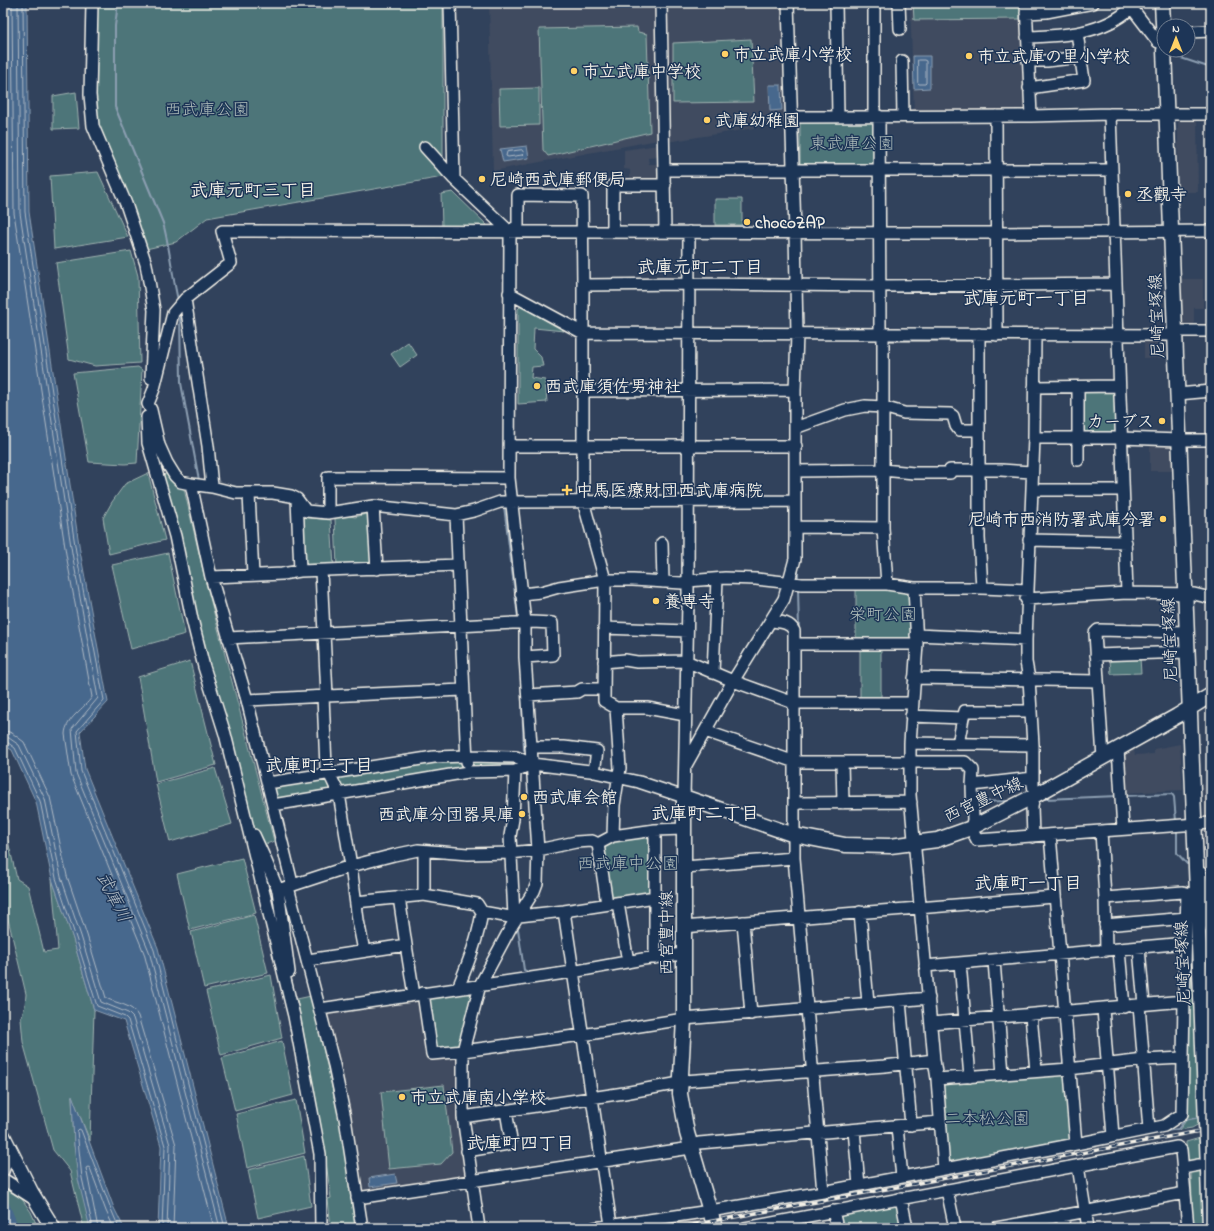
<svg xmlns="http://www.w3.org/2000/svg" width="1214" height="1231" viewBox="0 0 1214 1231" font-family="'Indie Flower','Klee One',sans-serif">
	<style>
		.built { fill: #3f4b60 }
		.green { fill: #4d7579; stroke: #a0b3b0 }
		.water { fill: #47678d; stroke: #8c9eb1 }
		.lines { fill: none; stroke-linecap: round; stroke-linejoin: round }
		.shore { stroke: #afbac4; stroke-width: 1 }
		.stream { stroke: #8c9eb1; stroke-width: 2 }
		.river { stroke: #47678d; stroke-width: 13 }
		.minor-casing { stroke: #f4f1e8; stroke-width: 14 }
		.major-casing { stroke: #f4f1e8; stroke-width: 17 }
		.minor { stroke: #1d3557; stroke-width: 11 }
		.major { stroke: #1d3557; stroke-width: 14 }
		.rail-casing { stroke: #f4f1e8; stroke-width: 3.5 }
		.rail { stroke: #1d3557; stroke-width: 2; stroke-dasharray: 6; stroke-linecap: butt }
		.major-bridge-casing { stroke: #f4f1e8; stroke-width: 17; stroke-linecap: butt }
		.major-bridge { stroke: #1d3557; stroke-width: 14 }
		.poi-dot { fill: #ffd166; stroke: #1d3557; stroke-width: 1.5 }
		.labels { text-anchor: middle; stroke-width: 3; stroke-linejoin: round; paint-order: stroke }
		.poi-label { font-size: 17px; font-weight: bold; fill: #f4f1e8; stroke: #1d3557; text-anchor: start }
		.park-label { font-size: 17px; fill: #b1bfbc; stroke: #1d3557 }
		.street-label { font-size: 17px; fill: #f4f1e8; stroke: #1d3557 }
		.neighbourhood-label { font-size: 18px; font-weight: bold; fill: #f4f1e8; stroke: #1d3557 }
		.water-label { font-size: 18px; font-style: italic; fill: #b7c1c8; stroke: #1d3557 }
	</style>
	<rect width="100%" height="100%" fill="#31425c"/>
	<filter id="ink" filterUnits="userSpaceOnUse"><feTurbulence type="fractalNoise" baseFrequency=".025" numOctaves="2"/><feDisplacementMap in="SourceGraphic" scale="8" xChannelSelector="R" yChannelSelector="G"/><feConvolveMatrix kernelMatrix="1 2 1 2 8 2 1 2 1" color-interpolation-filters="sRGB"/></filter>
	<g filter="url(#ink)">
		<path class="built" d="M489,3h166l3,137 -165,31z
			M665,3h120l1,120 -119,19z
			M910,3h114l2,109 -112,1z
			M1178,117h19l1,75h-20z
			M658,145v12l-10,1 1,6h8v19l-27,-1v-12l-6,-1v-19z
			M1182,279h21v29h-9v20h-12z
			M1144,340h22v18h-22z
			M1150,443h22v28h-22z
			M1180,744l3,46 -59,3 -2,-37 12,-7 1,6 19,-1v-5z
			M1203,785h8v33h-6z
			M416,998l4,2 9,59 25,-3 5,3 7,115 -2,4 -101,15 -3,-1 -9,-73 -25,-105 5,-3z
			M706,1218l3,10h-66z"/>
		<path class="green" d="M96,3h347v174l-236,41 -31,24 -30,7 -46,-119 -6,-36z
			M913,3h107v16l-106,1z
			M637,27l1,5 9,2 3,98 -102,24 -5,-6 -4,-121z
			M751,39l3,63 -81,1v-60z
			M539,88v37l-39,1 -1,-37z
			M76,92l3,36 -26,1v-33z
			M874,118l2,46 -5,2h-67l-4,-3v-39l5,-4z
			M98,172l30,65 -74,12 -4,-73z
			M453,192l36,35h-47l-1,-33z
			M715,199h27v26h-27z
			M131,251l7,25 2,87 -45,3 -26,-7 -13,-96z
			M521,306l43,25 -30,-3 -1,21 8,8 2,9 -11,1 -1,11 14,2 2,22 -29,2v-95z
			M408,342l9,13 -17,12 -9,-13z
			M138,367l4,3 -5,93 -12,1 -36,-2 -16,-89z
			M1083,391h33l1,41 -3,3h-31z
			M148,473l17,67 -56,14 -6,-36 9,-16 13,-18z
			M168,473l6,10 10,6 21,90 69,262 -10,4 -16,-29 -43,-161 -44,-179z
			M370,513l4,53 -37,1 -2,-48 6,-5 14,3z
			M303,517l28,3 3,47 -31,-1z
			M168,553l17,81 -54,15 -19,-84z
			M856,588h29l24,3 2,49h-55z
			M860,646h21v52h-21z
			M1140,658l1,15 -30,1 -1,-15z
			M190,661l26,104 -60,17 -18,-105z
			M463,761l1,6 -120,23 -4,-3 -4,-8 4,-4 85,-12z
			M473,761l40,1v5l-40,-1z
			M215,768l17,56 -62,18 -14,-58z
			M323,778l3,3 3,7 -3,4 -46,9 -3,-2 -3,-10 4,-4z
			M3,820l14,59 11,7 16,66 14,-2 -6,-71 21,60 21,71 -4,131 -18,-45 2,49 16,83h-6l-14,-57 -17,-21 -30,-108 -2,-23 4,-13 1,-12 -23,-96z
			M651,835l2,58 -42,8 -8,-58 22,-5z
			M242,858l14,55 -66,17 -13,-56z
			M254,915l14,58 -64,15 -13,-56z
			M1191,917l8,207 -7,4 -13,2 6,-8 5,-202z
			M1206,917l5,36v76z
			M271,975l11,63 -61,17 -15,-64z
			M472,991l2,3 -15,54 -24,4 -8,-54z
			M311,996l29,126 15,106h-24l-3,-29 3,-1 -10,-71 -24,-128z
			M282,1041l11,54 -58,16 -13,-53z
			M1063,1073l3,3 6,63 -4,3 -119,21 -6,-79 2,-2z
			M444,1085l8,67 -11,12 -52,5 -8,-77z
			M296,1100l9,53 -58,15 -11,-54z
			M1200,1138v20l-11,6 -2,-5 -1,-17z
			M304,1156l7,50 -53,12 -10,-48z
			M1201,1168l2,60h-10l-2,-57z
			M3,1183l14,9 14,20 7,16h-23l-5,-12 -7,-12z
			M898,1202l7,26h-65l-2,-12z"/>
		<path class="water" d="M3,3h24l2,209 51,339 28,151 -28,30 5,37 73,179 71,280h-71l3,-82 -37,-125 -30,-11 -21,-71 -21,-60 -16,-77 -24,-52 -9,-5z
			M913,56h17v32l-16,1z
			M769,85h12l1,25 -12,1z
			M527,146l2,12 -26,4 -3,-13z
			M72,1095l42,113 10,20h-34l-12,-49 -4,-34z
			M395,1174l2,9 -27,4 -1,-9z"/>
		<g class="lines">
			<path class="shore" d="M12,3l2,210 52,341 26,143c-8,12 -26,21 -27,37l6,41 73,178 70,275
				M18,3l2,210 52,340 26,145 -26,31 4,44 73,178 71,277
				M23,3l2,209 51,340 28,148 -27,31 4,40 73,179 71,278
				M918,60h6l2,1v22l-1,1h-6l-1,-1z
				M522,150l2,3 -2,2 -14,2 -2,-1 1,-4z
				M3,730l9,3 12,9 26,55 17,79 20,59 19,63c11,6 26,6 32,18l38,129 -3,83
				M3,736l6,2 10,7 26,54 16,78 20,59 20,66 27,11 5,5 37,127 -3,83
				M3,742h4l8,6 25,53 16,77 20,60 21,68 28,11 3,3 37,126 -3,82
				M93,1228l-11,-50 -5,-47 2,-2 2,1 30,79 8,19
				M98,1228l-12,-60 2,-1 2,1 16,43 8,17"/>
			<path class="stream" d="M118,3l-3,23v81l48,116c7,25 9,52 15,77
				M1175,56l36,12
				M180,311l1,72 18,97
				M800,496l1,28
				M504,506l14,112
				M800,546l1,-16
				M798,580v-14
				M798,588l1,44
				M519,627l1,23
				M232,669l15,54
				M521,680l3,70
				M800,700v-52
				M799,746l1,-40
				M803,766v2h34
				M960,767l7,5v22l1,1
				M847,768l51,-1
				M1124,796l48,-2 2,3 2,24
				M265,797l10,41
				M1045,799l73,-3
				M975,802l34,-1
				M1177,832v21l10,11
				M1210,890l1,1
				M518,929l6,41 6,3
				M1150,1134l28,-5 7,-9 15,-3"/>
			<path class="river" d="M3,1206l9,22"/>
			<defs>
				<path id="minor" d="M92,3l-2,92 3,31 33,78 20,60 8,46 -3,68
					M450,3l4,176 56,53
					M661,3l4,229
					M836,3l2,113
					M874,3v113
					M899,3l1,26
					M1026,3l5,113
					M1128,3l30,39h6
					M1026,13l20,-1 47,-9
					M1188,32l23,-1
					M1027,37c36,-1 76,-3 104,-29
					M902,61l1,55
					M1028,61h19l33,-4
					M1029,88l55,-8 -7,-47
					M1110,114l17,479
					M879,116l1,214 3,5v193
					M996,116l1,219
					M791,117l240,-1 79,-2h101
					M425,147l29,32
					M664,170h448
					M613,232v-47h52
					M583,285l106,-1 191,2 236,-2
					M509,293l74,40 592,2
					M185,299l23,147 4,41
					M1175,331h36
					M979,334v204l3,50
					M1034,387l85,-1
					M583,391l212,-1
					M1178,394l33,-3
					M147,417l1,26 27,93 17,83 12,48 21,67 69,282 26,138 1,74
					M795,428l50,-18 20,-4 18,1 21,6 46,1 3,2 3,10 3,4h19
					M1034,438h87l59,2h31
					M509,446h287
					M1078,460v-73
					M796,471l87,-1 31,3h36v-3h51l31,2
					M191,484l-10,-2 -6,-6 -8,-13 -8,-18 -8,-35 -3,-6 6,-15 19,-76 12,-14 46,-36 -9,-32 775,2 214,-2
					M1032,490h91
					M249,494l4,81
					M297,499l3,72
					M373,506l4,63
					M328,513v-36l181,1
					M456,515l11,247
					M795,527l88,1 4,56
					M1029,540l97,2
					M662,543l1,39
					M211,577l71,-3 18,-3 158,-6
					M914,588l3,56 -7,99v52l24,265 3,19 7,90
					M521,594l20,-2 18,-5 46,-7h28l49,3 6,-2 37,-3 31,1 46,5h85l27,4h68l45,2
					M1026,599l101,-6 67,1 17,4
					M771,621c9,1 19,1 23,10v227l29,334
					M604,628l83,3
					M916,635l110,5
					M228,638l304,-16 20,1 1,32 -28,2
					M794,644h123
					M1096,655l92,-3
					M604,662l21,-2 12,2 49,-1 47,20 61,22h118
					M713,673l4,-94
					M914,678l183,3
					M528,695l49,-3 5,-3h22
					M323,696l3,71 13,27 12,72 7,54 6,31
					M327,696l136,-6
					M247,700l80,-4 -6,-125
					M616,708h31l38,7
					M911,716l52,2 2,-7h66
					M705,731l90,31h170l8,8 -1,15 61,-7
					M910,743l123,2
					M958,744l5,-26
					M531,747h33l33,4 -3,21
					M1118,749l5,80
					M1103,758l-8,-125 3,-3 89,2
					M842,762l1,41
					M686,765l47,-84 51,-82 11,-40v-169l2,-56 -2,-102 -7,-229
					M268,783l166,-26 33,-1 49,1 16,7 58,7 49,11 45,15 4,-195 1,-370
					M972,785l1,35 -2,8 6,12 234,-17
					M1035,795l-2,-10v-40l-4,-66 -3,-17v-22l8,-202 1,-103
					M795,803l116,-1
					M273,805l195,-33 47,-1 17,-7
					M1101,831l4,67 1,53
					M254,835l11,24 13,31 11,82
					M1050,835l26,309
					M1033,837l-1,-31 2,-10
					M598,844l9,60
					M424,852v43
					M685,867l109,-9
					M1201,873l10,56
					M278,890l73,-24 43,-11 24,-5 50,4 42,-1 28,-3 38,-8 16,-1 6,3 15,-8 42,-6 29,-1
					M399,897l7,48
					M1105,898l78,-6 4,1 -3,108
					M356,902l68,-7 53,9 5,8 28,5 54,-6 91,-14
					M618,903l10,59
					M564,911l47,314
					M860,912l8,91
					M514,916l-4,-80 3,-17 2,-48
					M743,922l8,92
					M1105,925l82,-7
					M683,927l371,-30
					M1139,948l5,57
					M1119,950l5,57
					M655,958v-128
					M308,960l98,-15 8,50
					M994,961l9,113
					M960,963l10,114
					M925,966l261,-23
					M458,988c10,-25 20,-49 24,-76
					M423,993l9,61 31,-3 119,-16 102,-16 245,-21
					M900,1001l11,124
					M1139,1005l10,124
					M320,1009l252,-37 71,-13 40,-5
					M1103,1009l10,127
					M1031,1015l5,56
					M937,1079l132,-10 75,-9 38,-2
					M463,1117l161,-24 56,-10 4,-2 201,-15 49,-6
					M897,1127l5,50
					M854,1130l5,55
					M690,1145l9,-2 241,-21
					M467,1151l41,-7 3,-4 -5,-29
					M3,1159l2,6 -2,6
					M1078,1166l10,62
					M1183,1168l16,-3
					M3,1179l31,20
					M947,1190l8,38
					M357,1198l334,-50
					M901,1198l6,30
					M833,1211l4,17
					M1062,1215l2,13
					M362,1228l-17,-110 -11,-53 -45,-174 2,-12 -44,-179 -36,-123 -20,-93 21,3 24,6h37l18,3 6,3 9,12 22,2 45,-7 83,9 18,-4 26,-9 295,-1
					M479,1228l-16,-111v-66l17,-66 31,-58 23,-36 3,-8 1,-33 -13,-193v-35l-16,-144 1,-246 8,-7v-30l64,1 1,89v216l22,79 -1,121 12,7 4,60 -6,37 -1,31
					M594,1228l116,-17 113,-19 253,-48 88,-18 18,-12 2,-113 -253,22
					M745,1228l432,-81 4,3 7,78
					M996,1228l189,-35"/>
				<path id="major" d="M1162,3l2,39
					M1164,50l42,1073
					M3,1136l28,56 22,36
					M1207,1142l3,86
					M715,1228l-28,-95 -7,-39 4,-75v-222l110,38 51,10 45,1 47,-6 34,-12 63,-32 143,-80 34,-21"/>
			</defs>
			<use href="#minor" class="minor-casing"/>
			<use href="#major" class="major-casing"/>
			<use href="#minor" class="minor"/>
			<use href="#major" class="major"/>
			<defs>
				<path id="rail" d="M675,1228l536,-99"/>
			</defs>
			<use href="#rail" class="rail-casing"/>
			<use href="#rail" class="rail"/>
			<defs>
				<path id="major-bridge" d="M1206,1123l1,19"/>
			</defs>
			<use href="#major-bridge" class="major-bridge-casing"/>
			<use href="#major-bridge" class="major-bridge"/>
		</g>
	</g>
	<g class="poi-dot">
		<circle cx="725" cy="54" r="4"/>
		<circle cx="969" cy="56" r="4"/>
		<circle cx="574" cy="71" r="4"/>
		<circle cx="707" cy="120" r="4"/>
		<circle cx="482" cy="179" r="4"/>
		<circle cx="1128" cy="194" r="4"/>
		<circle cx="747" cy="222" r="4"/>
		<circle cx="537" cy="386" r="4"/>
		<circle cx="1162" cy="421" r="4"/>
		<path d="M565 484h4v4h4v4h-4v4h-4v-4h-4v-4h4z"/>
		<circle cx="1163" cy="519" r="4"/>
		<circle cx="656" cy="601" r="4"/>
		<circle cx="524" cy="797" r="4"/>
		<circle cx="522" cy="814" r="4"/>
		<circle cx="402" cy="1097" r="4"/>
	</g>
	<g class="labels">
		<g class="poi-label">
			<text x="733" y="60">市立武庫小学校</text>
			<text x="977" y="62">市立武庫の里小学校</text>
			<text x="582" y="77">市立武庫中学校</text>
			<text x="715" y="126">武庫幼稚園</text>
			<text x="490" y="185">尼崎西武庫郵便局</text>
			<text x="1136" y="200">丞觀寺</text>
			<text x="755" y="228">chocoZAP</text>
			<text x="545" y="392">西武庫須佐男神社</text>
			<text x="1154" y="427" text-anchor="end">カーブス</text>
			<text x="576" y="496">中馬医療財団西武庫病院</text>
			<text x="1155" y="525" text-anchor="end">尼崎市西消防署武庫分署</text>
			<text x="664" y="607">養専寺</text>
			<text x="532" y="803">西武庫会館</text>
			<text x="514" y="820" text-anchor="end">西武庫分団器具庫</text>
			<text x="410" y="1103">市立武庫南小学校</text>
		</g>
		<g class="park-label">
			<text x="207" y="115">西武庫公園</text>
			<text x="852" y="149">東武庫公園</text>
			<text x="883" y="620">栄町公園</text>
			<text x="628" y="869">西武庫中公園</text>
			<text x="987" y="1124">二本松公園</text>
		</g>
		<g class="street-label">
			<text transform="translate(1156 316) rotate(-92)" y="6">尼崎宝塚線</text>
			<text transform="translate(1169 640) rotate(-92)" y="6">尼崎宝塚線</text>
			<text transform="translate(983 799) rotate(-25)" y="6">西宮豊中線</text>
			<text transform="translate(666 933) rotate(-90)" y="6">西宮豊中線</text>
			<text transform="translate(1182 963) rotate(-92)" y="6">尼崎宝塚線</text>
		</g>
		<g class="neighbourhood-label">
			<text x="253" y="196">武庫元町三丁目</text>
			<text x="700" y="273">武庫元町二丁目</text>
			<text x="1026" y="304">武庫元町一丁目</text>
			<text x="319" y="771">武庫町三丁目</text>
			<text x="705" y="819">武庫町二丁目</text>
			<text x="1028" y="889">武庫町一丁目</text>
			<text x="520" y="1149">武庫町四丁目</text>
		</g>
		<g class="water-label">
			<text transform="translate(114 897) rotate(63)" y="6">武庫川</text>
		</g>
	</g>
	<rect width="1214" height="1231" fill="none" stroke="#1d3557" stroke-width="16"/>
	<rect x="8" y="8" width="1198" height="1215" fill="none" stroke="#f4f1e8" stroke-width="1.5" filter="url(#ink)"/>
	<g transform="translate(1176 38)"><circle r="19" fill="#1d3557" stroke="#738091"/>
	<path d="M0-3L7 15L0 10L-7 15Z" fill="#ffd166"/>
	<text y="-6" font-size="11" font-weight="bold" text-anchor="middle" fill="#f4f1e8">N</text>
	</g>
</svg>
